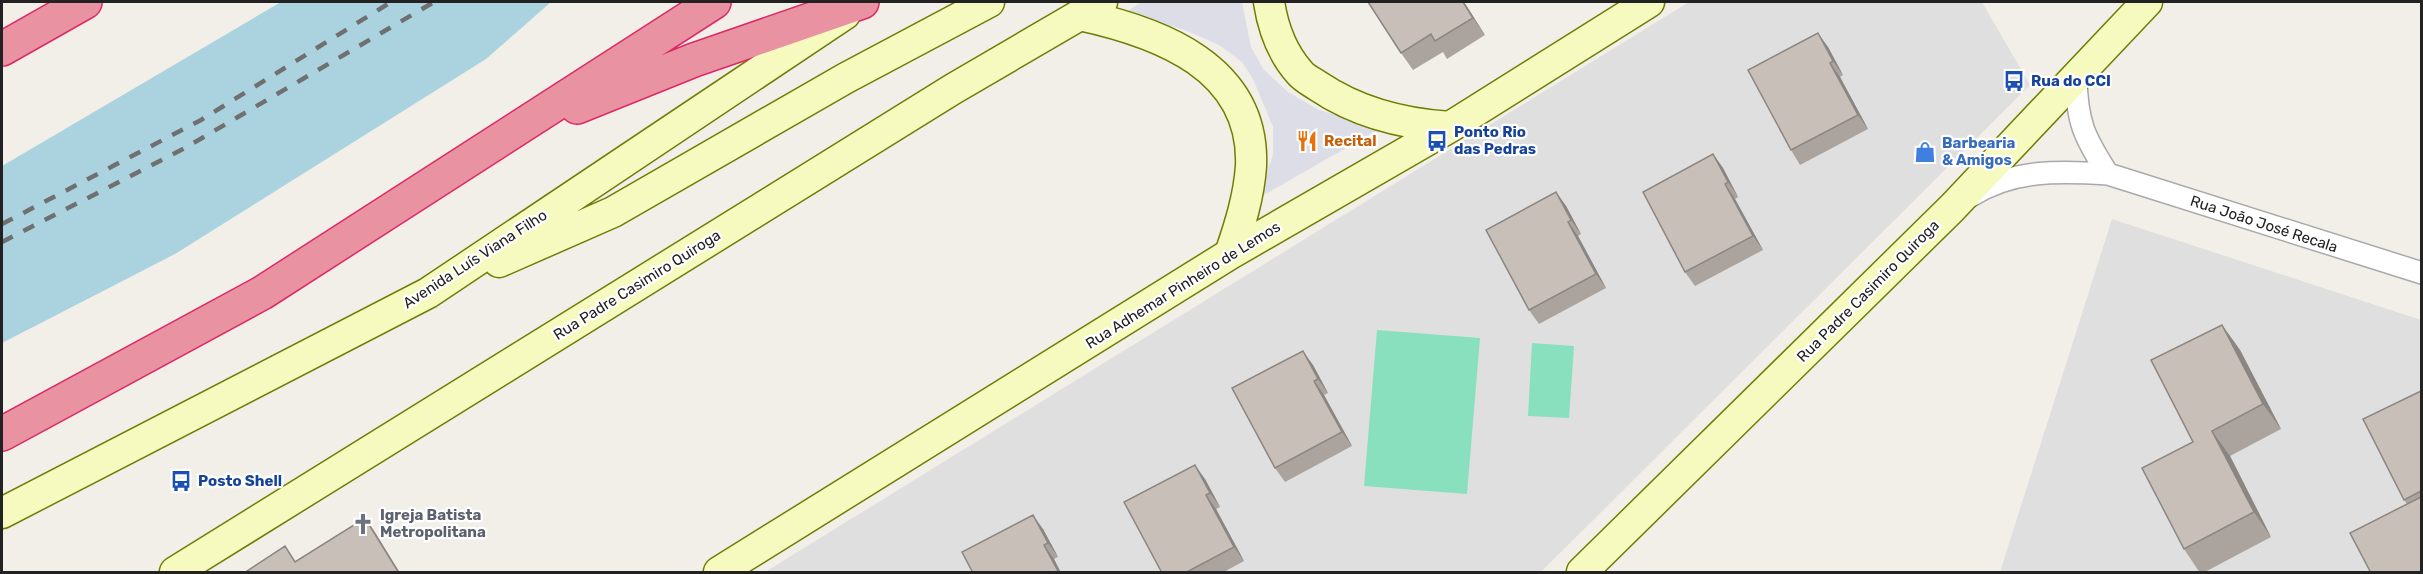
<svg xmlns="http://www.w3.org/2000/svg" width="2423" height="574" viewBox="0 0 2423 574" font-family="Rubik,sans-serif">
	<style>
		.residential { fill: #e0dfdf }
		.pitch { fill: #88e0be }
		.plaza { fill: #dddde8 }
		.water { fill: #aad3df }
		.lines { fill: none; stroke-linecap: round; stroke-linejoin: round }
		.street-casing { stroke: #a9a9a9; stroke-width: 24 }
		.secondary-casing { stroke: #707d05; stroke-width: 33 }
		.highway-casing { stroke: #dc2a67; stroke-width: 36 }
		.street { stroke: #fff; stroke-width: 21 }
		.secondary { stroke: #f7fabf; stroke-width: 30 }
		.highway { stroke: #e892a2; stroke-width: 33 }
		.rail { stroke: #707070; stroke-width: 4.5; stroke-dasharray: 12 12; stroke-linecap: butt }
		.wall { fill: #aba49e }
		.shaded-wall { fill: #8b8681 }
		.building { fill: #c7bfb8; stroke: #8b8681; stroke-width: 1.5 }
		.labels { text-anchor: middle; stroke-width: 4.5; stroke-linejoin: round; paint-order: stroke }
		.transit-label { font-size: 15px; font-weight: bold; fill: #164399; stroke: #fff; text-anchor: start }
		.food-label { font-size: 15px; font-weight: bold; fill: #c56008; stroke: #fff; text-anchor: start }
		.shop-label { font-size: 15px; font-weight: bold; fill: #366cbe; stroke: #fff; text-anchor: start }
		.street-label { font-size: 15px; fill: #222; stroke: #fff }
		.worship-label { font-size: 15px; font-weight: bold; fill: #5b616d; stroke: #fff; text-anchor: start }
	</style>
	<rect width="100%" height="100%" fill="#f2efe9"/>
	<path class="residential" d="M1689,2h293l48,83 -489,487h-776z
		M2112,219l309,101v252h-421z"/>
	<path class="pitch" d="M1377,330l103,8 -13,156 -103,-8z
		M1532,343l42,3 -5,72 -41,-2z"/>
	<path class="plaza" d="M1142,2h100l9,45 13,23 24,22 31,18 62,18 -124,71 16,-44v-28l-20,-48 -11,-17 -23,-17 -34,-15 -61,-17z"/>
	<path class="water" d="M281,2h270l-65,57 -311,195 -173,89v-177z"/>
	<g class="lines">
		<defs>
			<path id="street" d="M2076,78c1,44 8,59 32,96
				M1971,196c42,-27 89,-25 137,-22l314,99"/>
			<path id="secondary" d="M1269,2c4,26 12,50 31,71 4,5 12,9 18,13 40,27 85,38 132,41
				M1080,15c79,17 175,52 171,151 -2,30 -11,59 -21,88
				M499,262l114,-50 233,-134 143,-76
				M2,513l426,-220 417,-279
				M175,572l778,-483 149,-87
				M719,572l511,-318 220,-127 199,-125
				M1582,572l370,-364 195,-206"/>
			<path id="highway" d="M2,49l83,-47
				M577,107l117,-47 168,-58
				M2,434l260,-141 452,-291"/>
		</defs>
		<use href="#street" class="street-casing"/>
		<use href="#secondary" class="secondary-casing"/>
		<use href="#highway" class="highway-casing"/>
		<use href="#street" class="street"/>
		<use href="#secondary" class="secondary"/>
		<use href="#highway" class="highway"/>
		<path class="rail" d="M2,224l199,-104 190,-118
			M2,242l183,-94 249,-146"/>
	</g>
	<path class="wall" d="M1368,2h96l21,33 -38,24 -4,-7 -30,18 -12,-17z
		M1828,47l15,28 -3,2 28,52 -68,36 -9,-15z
		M1713,154l10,14 15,29 -3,2 28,51 -68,36 -10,-14z
		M1556,192l10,14 15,28 -3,2 28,52 -67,36 -10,-14z
		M2222,325l18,25 41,79 -51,27 41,81 -68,36h-3l-16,-24z
		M1313,365l15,28 -4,2 28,51 -67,36 -10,-14z
		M2421,391v182l-14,-69 -3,-4z
		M1205,479l15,28 -4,2 28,52 -22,12h-60z
		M1043,529l15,28 -4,2 7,14h-88z"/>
	<path class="shaded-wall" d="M1463,2h1l21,33 -12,-17z
		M1818,33l10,14 15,28 -10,-14z
		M1830,63l10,14 28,52 -10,-14z
		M1713,154l10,14 15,29 -10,-15z
		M1725,184l10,15 28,51 -10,-14z
		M1556,192l10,14 15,28 -10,-14z
		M1568,222l10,14 28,52 -10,-14z
		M2222,325l18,25 41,79 -18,-25z
		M1303,351l10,14 15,28 -10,-14z
		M1314,381l10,14 28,51 -10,-14z
		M2212,431l18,25 41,81 -17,-25z
		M1195,465l10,14 15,28 -10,-14z
		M1206,495l10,14 28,52 -10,-14z
		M1033,515l10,14 15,28 -10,-14z
		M365,518l11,16 24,39h-1z
		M1044,545l10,14 7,14h-2z"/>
	<path class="building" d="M1368,2h95l10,16 -38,23 -4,-7 -30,19z
		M1818,33l15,28 -3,2 28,52 -67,35 -43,-80z
		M1713,154l15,28 -3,2 28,52 -68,36 -42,-80z
		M1556,192l15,28 -3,2 28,52 -67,36 -43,-80z
		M2222,325l41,79 -51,27 42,81 -70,37 -42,-81 51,-26 -42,-82z
		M1303,351l15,28 -4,2 28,51 -67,36 -43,-80z
		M2421,391v100l-17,9 -41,-81z
		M1195,465l15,28 -4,2 28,52 -49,26h-23l-38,-71z
		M2421,497v76h-50l-21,-40z
		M1033,515l15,28 -4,2 15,28h-86l-11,-21z
		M365,518l34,55h-155l41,-27 10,16z"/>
	<defs>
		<symbol id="bus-bare" viewBox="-9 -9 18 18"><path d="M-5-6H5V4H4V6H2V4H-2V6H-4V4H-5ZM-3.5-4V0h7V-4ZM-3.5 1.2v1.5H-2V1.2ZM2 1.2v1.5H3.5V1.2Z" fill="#1a4fb4" stroke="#fff" stroke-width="2.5" paint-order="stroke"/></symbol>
		<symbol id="restaurant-bare" viewBox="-9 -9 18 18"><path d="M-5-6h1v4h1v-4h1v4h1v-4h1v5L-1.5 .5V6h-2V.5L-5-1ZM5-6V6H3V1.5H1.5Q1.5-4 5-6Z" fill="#e8710a" stroke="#fff" stroke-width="2.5" paint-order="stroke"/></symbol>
		<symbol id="shop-bare" viewBox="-9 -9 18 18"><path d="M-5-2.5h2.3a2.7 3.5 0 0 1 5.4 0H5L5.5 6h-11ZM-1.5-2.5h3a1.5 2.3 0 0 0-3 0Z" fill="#3f7fe0" stroke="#fff" stroke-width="2.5" paint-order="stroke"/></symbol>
		<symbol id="church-bare" viewBox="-9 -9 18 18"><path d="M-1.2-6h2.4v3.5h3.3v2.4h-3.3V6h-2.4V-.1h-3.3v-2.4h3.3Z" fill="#6b7280" stroke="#fff" stroke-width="2.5" paint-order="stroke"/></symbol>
	</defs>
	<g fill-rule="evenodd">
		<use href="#bus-bare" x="1999" y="66" width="30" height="30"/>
		<use href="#restaurant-bare" x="1292" y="126" width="30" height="30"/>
		<use href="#bus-bare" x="1422" y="126" width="30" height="30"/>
		<use href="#shop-bare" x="1910" y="137" width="30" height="30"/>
		<use href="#bus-bare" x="166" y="466" width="30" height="30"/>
		<use href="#church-bare" x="348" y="509" width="30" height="30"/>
	</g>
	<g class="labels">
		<g class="transit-label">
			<text x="2031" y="86">Rua do CCI</text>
			<text x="1454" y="137">Ponto Rio<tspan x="1454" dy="17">das Pedras</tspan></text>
			<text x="198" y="486">Posto Shell</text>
		</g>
		<g class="food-label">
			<text x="1324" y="146">Recital</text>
		</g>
		<g class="shop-label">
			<text x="1942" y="148">Barbearia<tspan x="1942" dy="17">&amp; Amigos</tspan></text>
		</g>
		<g class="street-label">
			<text transform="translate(2264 224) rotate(18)" y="5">Rua João José Recala</text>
			<text transform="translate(475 259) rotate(-33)" y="5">Avenida Luís Viana Filho</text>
			<text transform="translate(637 285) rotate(-32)" y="5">Rua Padre Casimiro Quiroga</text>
			<text transform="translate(1183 285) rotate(-32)" y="5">Rua Adhemar Pinheiro de Lemos</text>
			<text transform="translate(1868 291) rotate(-45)" y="5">Rua Padre Casimiro Quiroga</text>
		</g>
		<g class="worship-label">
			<text x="380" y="520">Igreja Batista<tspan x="380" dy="17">Metropolitana</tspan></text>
		</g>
	</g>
	<rect width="2423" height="574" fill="none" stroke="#222222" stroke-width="6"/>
</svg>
